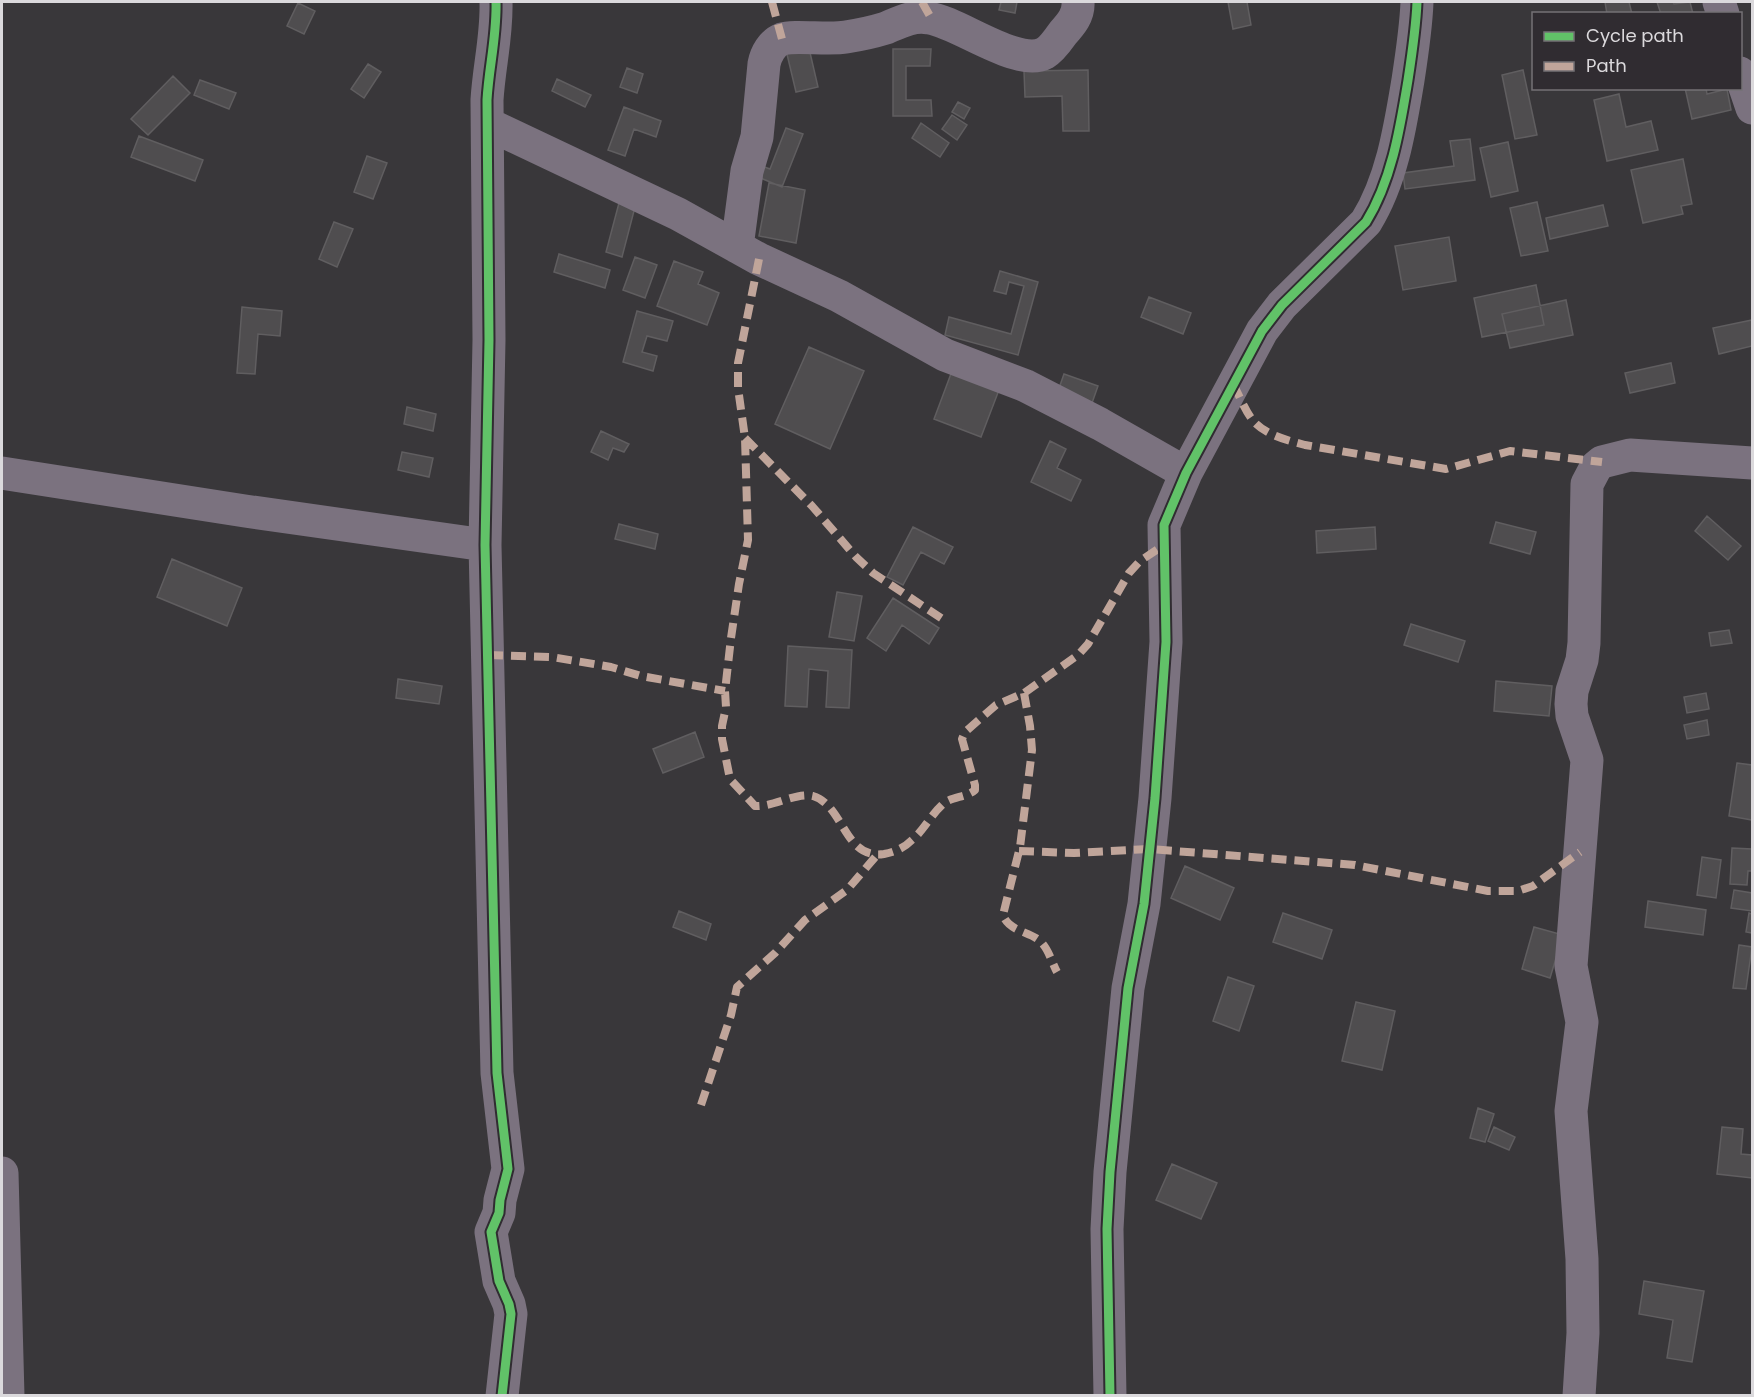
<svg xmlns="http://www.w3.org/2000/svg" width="1754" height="1397" viewBox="0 0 1754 1397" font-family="Poppins,sans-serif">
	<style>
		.building { fill: #4f4d4f; stroke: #605e60; stroke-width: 1.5 }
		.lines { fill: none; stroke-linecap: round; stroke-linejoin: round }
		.street { stroke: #7b727f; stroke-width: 33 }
		.quiet { stroke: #c0a59a; stroke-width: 8; stroke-dasharray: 15 8; stroke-linecap: butt }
		.cycleway-casing { stroke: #302c31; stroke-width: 13 }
		.cycleway { stroke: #61c268; stroke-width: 9 }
	</style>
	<rect width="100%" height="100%" fill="#39373a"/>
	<path class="building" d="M1001,2h16l-2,11 -16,-3z
		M1228,2h19l4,23 -18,4z
		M1605,2h24l3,12h-25z
		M1657,2h16l1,2 16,-2 3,12h-32z
		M298,3l17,8 -11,23 -17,-8z
		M808,44l10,43 -22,5 -10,-42z
		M893,49h38l-1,17h-24v34h25l1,16h-39z
		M368,64l13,8 -17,26 -13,-9z
		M627,68l16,6 -6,19 -17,-6z
		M1088,70l1,61h-26l-1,-35 -37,1 -1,-26z
		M1523,70l14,65 -22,4 -13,-64z
		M173,76l17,17 -42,42 -17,-16z
		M557,79l34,16 -6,12 -33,-16z
		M200,80l36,13 -7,16 -35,-14z
		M1685,88h21l1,6 20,-5 4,21 -39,9z
		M1619,94l7,33 25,-6 7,29 -51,11 -13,-61z
		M958,102l12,6 -6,11 -12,-7z
		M624,107l37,14 -5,16 -22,-8 -9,27 -17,-6z
		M952,115l15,10 -10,15 -15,-11z
		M921,123l28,20 -9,14 -28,-19z
		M786,128l17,6 -21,53 -31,-13 5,-10 14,5z
		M139,136l64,24 -8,21 -64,-24z
		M1470,139l5,41 -70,9 -2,-16 51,-7 -4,-25z
		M1508,142l10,49 -27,6 -11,-49z
		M367,156l20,7 -14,36 -19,-7z
		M1683,159l9,45 -11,2 2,8 -40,9 -12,-53z
		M769,183l36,7 -9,53 -37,-7z
		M1537,202l11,49 -27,5 -11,-48z
		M619,203l16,4 -13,50 -16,-5z
		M1603,205l5,21 -58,13 -4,-21z
		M334,222l19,7 -16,38 -18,-8z
		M1449,237l7,44 -53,9 -8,-44z
		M559,254l51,16 -5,18 -51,-16z
		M635,257l22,8 -12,33 -22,-8z
		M674,261l29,11 -5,12 21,9 -12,32 -50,-19z
		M1000,271l38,11 -20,73 -73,-20 4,-18 62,17 13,-48 -15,-4 -3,12 -12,-3z
		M1536,285l8,40 -62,12 -8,-39z
		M1149,297l42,16 -8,21 -42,-17z
		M1566,300l7,35 -63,13 -8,-34z
		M242,307l40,4 -2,25 -22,-2 -3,40 -18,-1z
		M637,311l36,10 -6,20 -20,-5 -5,16 15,4 -4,15 -30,-9z
		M1752,320v26l-33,8 -6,-26z
		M809,347l55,24 -34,78 -55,-25z
		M1671,363l4,20 -45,10 -5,-20z
		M952,371l47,19 -18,47 -47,-18z
		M1064,374l34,12 -6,17 -34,-12z
		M407,407l29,7 -3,17 -29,-7z
		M601,431l28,13 -5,8 -11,-4 -5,12 -17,-8z
		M1050,441l16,8 -9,19 24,12 -10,21 -40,-19z
		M402,452l31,6 -4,19 -31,-7z
		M1707,516l34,30 -13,14 -33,-29z
		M1496,522l40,10 -6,22 -40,-11z
		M619,524l39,10 -3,15 -40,-10z
		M913,527l40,20 -9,17 -23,-12 -18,33 -16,-8z
		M1375,527l1,22 -59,4 -1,-22z
		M172,559l70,29 -15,38 -70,-29z
		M837,592l25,4 -8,45 -25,-4z
		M893,598l46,30 -10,16 -27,-19 -16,26 -19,-13z
		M1411,624l54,17 -7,21 -54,-17z
		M1729,630l3,13 -21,3 -2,-13z
		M788,646l64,4 -3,58 -23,-1 2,-36 -19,-2 -2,38 -22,-1z
		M398,679l44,7 -3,18 -43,-6z
		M1496,681l56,5 -3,30 -55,-5z
		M1706,693l3,16 -22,4 -3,-16z
		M1707,720l2,15 -22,4 -3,-14z
		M695,732l9,25 -41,16 -10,-24z
		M1737,763l15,2v55l-23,-4z
		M1732,848l20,1v22h-4l-1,14 -17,-1z
		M1702,857l19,3 -5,38 -19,-3z
		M1185,866l49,22 -14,32 -49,-22z
		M1734,890l18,3v18l-21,-3z
		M1648,901l58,9 -3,25 -58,-8z
		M679,911l32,13 -5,16 -33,-13z
		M1283,913l49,17 -10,29 -49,-17z
		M1749,913l3,1v19l-6,-1z
		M1534,927l29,8 -13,43 -28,-9z
		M1739,945l13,2 -6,42 -13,-1z
		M1228,977l26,9 -15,45 -26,-10z
		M1356,1002l39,9 -13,59 -40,-9z
		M1478,1108l16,6 -9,28 -15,-4z
		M1494,1127l21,10 -6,13 -21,-9z
		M1722,1127l21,2 -2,25 11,1v23l-35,-4z
		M1172,1164l45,19 -16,36 -45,-19z
		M1644,1281l60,10 -12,71 -25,-4 6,-38 -34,-6z"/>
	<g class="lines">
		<path class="street" d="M496,2c1,34 -7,64 -9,98l2,240 -4,205 12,528 11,96 -8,31 -1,13 -8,19 8,49 10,23 2,10 -9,82
			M1719,2l4,12
			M1740,73l12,35
			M488,124l190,90 81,45 80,37 106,59 81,31 74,38 86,49
			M737,247l10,-76 10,-34 7,-73c2,-10 8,-21 18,-25 12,-4 47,1 64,-2 13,-2 27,-5 40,-9 14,-6 27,-13 43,-10 29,4 89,50 116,35 7,-4 13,-13 18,-20 8,-9 16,-18 15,-31
			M2,473l243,38 240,34
			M2,1173l6,223
			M1110,1396l-3,-167 3,-57 18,-184 16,-84 11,-106 11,-156 -2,-117 22,-52 76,-142 20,-26 84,-83c26,-42 34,-94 42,-142 4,-26 8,-52 9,-78
			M1579,1396l4,-63 -1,-74 -11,-148 11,-89 -11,-56 16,-206 -15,-44 -1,-12 1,-13 10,-31 2,-17 3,-159 9,-17 6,-5 28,-7 122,8"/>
		<path class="quiet" d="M772,2l10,37
			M922,2l9,16
			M759,259l-21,104v25l7,50 3,102 -9,44 -8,54 -6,53 1,16 -4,19v13l8,40 25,27c19,1 41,-14 58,-10 31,9 31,64 71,58 11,-2 20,-6 28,-14 12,-10 19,-25 30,-35 9,-9 24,-7 33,-15v-5l-13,-46 3,-7 31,-27 28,-12 54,-38 10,-11 41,-71 11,-12 24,-16
			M1233,384c6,11 11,24 18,34 11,16 35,22 54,27l141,24 64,-18 92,11
			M745,438l67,68 44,51 17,16 74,49
			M488,655l64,2 59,10 30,9 84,15
			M1024,693l6,33 2,24 -12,97 -17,68c6,17 27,16 38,27 8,8 11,21 16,30
			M1019,851l55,2 75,-4 206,16 133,26h30l15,-5 47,-34
			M701,1105l30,-90 6,-28 38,-34 30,-33 42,-30 30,-35"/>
		<defs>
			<path id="cycleway" d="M496,2c1,34 -7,64 -9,98l2,240 -4,205 12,528 11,96 -8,31 -1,13 -8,19 8,49 10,23 2,10 -9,82
				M1110,1396l-3,-167 3,-57 18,-184 16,-84 11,-106 11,-156 -2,-117 22,-52 76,-142 20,-26 84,-83c26,-42 34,-94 42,-142 4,-26 8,-52 9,-78"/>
		</defs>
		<use href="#cycleway" class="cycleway-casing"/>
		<use href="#cycleway" class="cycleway"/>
	</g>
	<rect width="1754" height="1397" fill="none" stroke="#dbd9dc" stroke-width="6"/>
	<rect x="1532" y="12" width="210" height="78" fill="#302c31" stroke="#747175" stroke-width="1.5"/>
	<rect x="1544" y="32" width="30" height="9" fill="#61c268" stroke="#747175" stroke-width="1.5"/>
	<text x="1586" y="42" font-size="18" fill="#dbd9dc">Cycle path</text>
	<rect x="1544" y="62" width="30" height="9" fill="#c0a59a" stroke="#747175" stroke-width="1.5"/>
	<text x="1586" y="72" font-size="18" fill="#dbd9dc">Path</text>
</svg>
